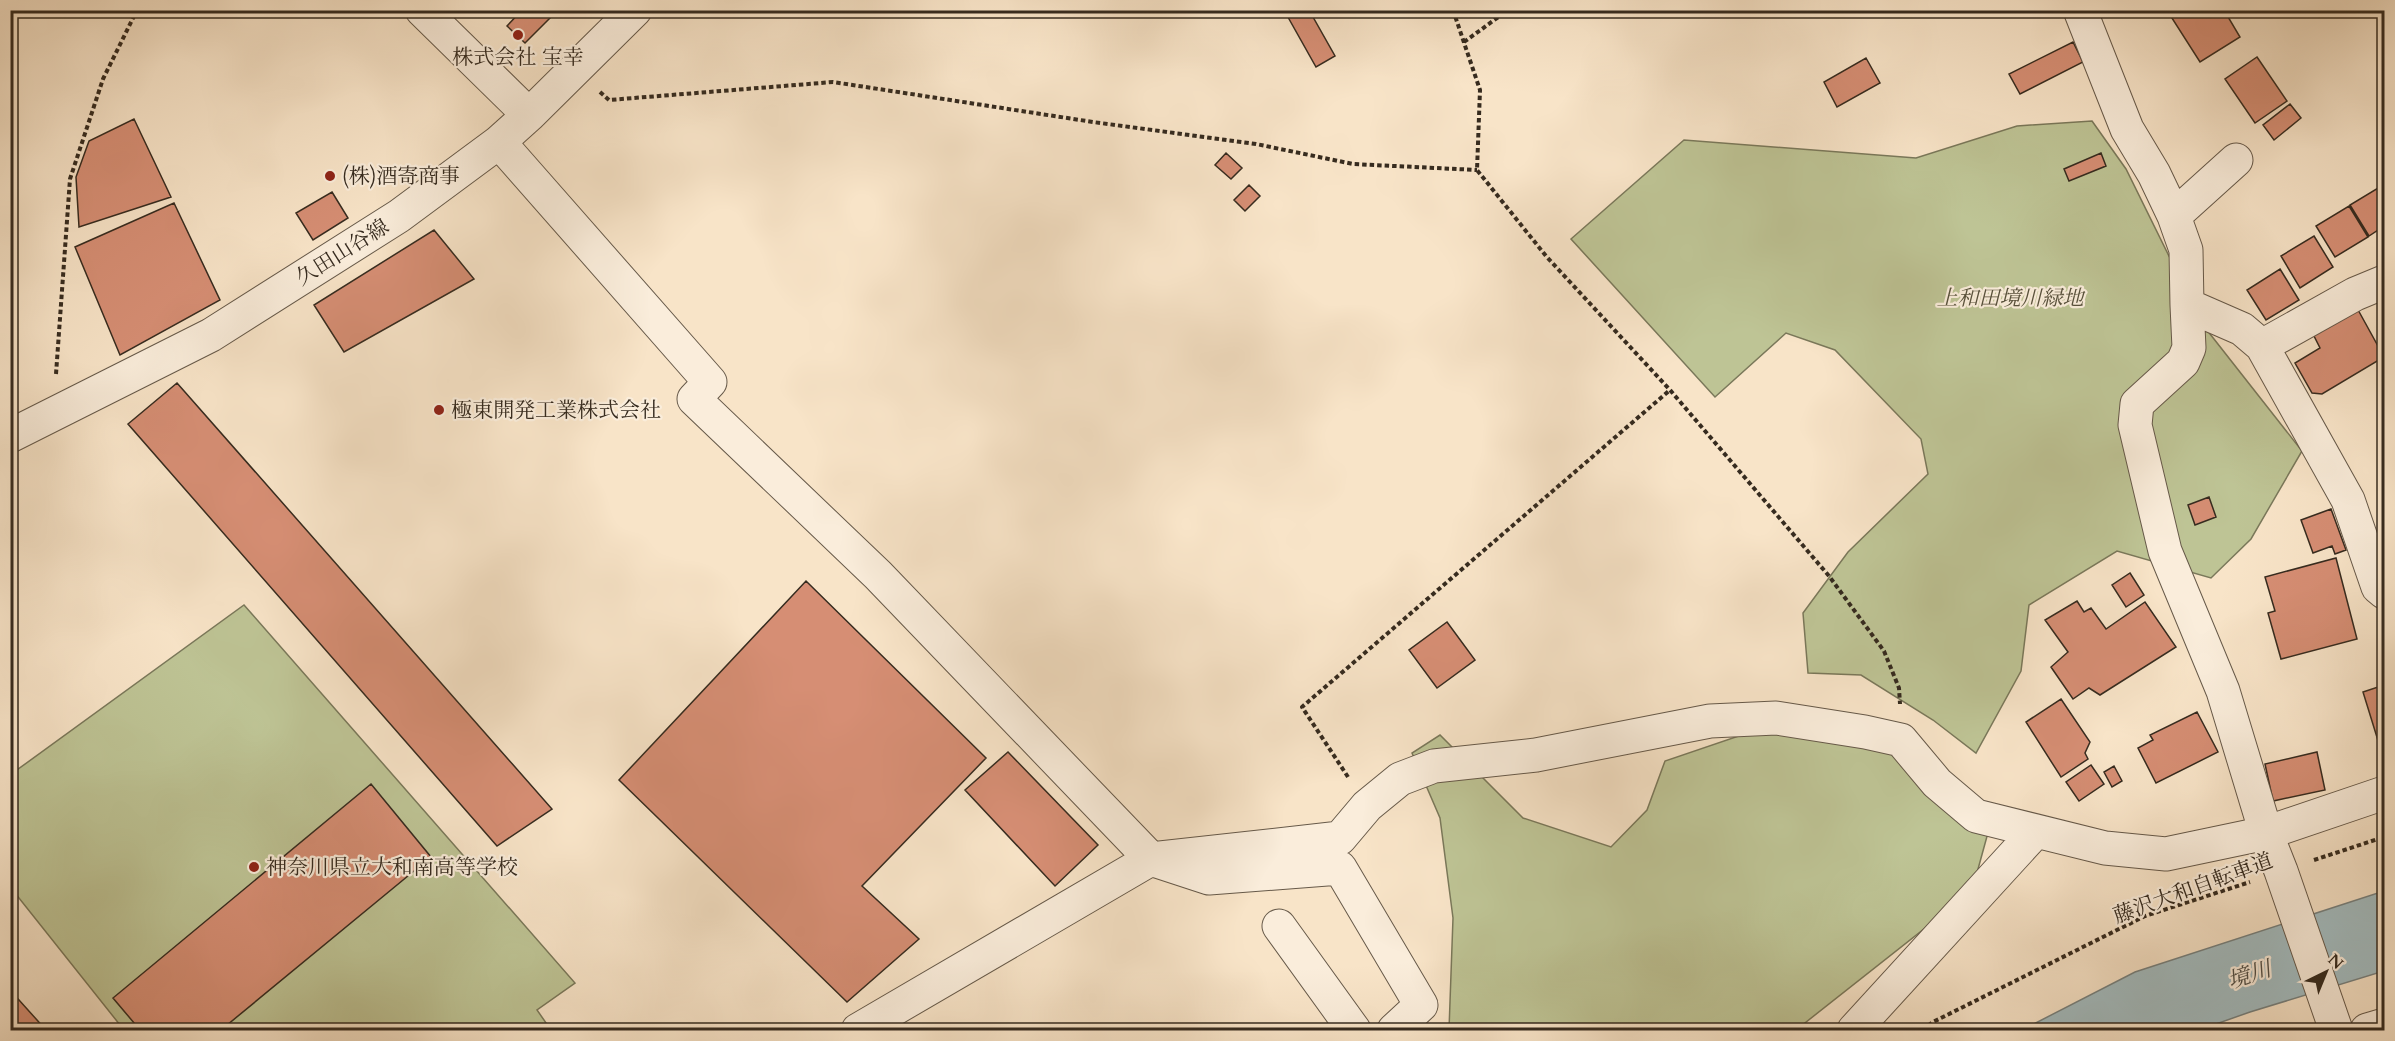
<svg xmlns="http://www.w3.org/2000/svg" width="2395" height="1041" viewBox="0 0 2395 1041" font-family="Cardo,'Noto Serif JP',serif">
	<style>
		.green { fill: #bec495; stroke: #7a785a; stroke-width: 1.5 }
		.water { fill: #a3bcc0; stroke: #778280; stroke-width: 1.5 }
		.building { fill: #d68e74; stroke: #362b1f; stroke-width: 1.5 }
		.lines { fill: none; stroke-linecap: round; stroke-linejoin: round }
		.minor-casing { stroke: #665949; stroke-width: 35 }
		.path { stroke: #362b1f; stroke-width: 4; stroke-dasharray: 4.5 3; stroke-linecap: butt }
		.minor { stroke: #faeddb; stroke-width: 33 }
		.poi-dot { fill: #8f2418; stroke: #faeddb; stroke-width: 2 }
		.labels { text-anchor: middle; stroke-width: 4.5; stroke-linejoin: round; paint-order: stroke }
		.poi-label { font-size: 21px; fill: #362b1f; stroke: #faeddb; text-anchor: start }
		.street-label { font-size: 21px; fill: #362b1f; stroke: #faeddb }
		.park-label { font-size: 21px; font-style: italic; fill: #58513c; stroke: #faeddb }
		.water-label { font-size: 22px; font-style: italic; fill: #514f47; stroke: #faeddb }
	</style>
	<rect width="100%" height="100%" fill="#f8e4c8"/>
	<filter id="stains"><feTurbulence type="fractalNoise" baseFrequency=".00333" numOctaves="4"/><feColorMatrix values="0 0 0 0 .2 0 0 0 0 .09 0 0 0 0 .02 0 0 0 .5 -.17"/></filter>
	<radialGradient id="worn" r=".72"><stop offset=".6" stop-color="#630" stop-opacity="0"/><stop offset="1" stop-color="#630" stop-opacity=".3"/></radialGradient>
	<path class="green" d="M2092,121l34,48 77,156 99,126 -51,88 -40,39 -94,-27 -88,54 -8,66 -45,82 -43,-33 -72,-45 -53,-2 -5,-60 45,-61 80,-78 -7,-35 -86,-89 -49,-17 -71,64 -144,-158 113,-99 232,18 101,-32z
		M244,605l331,378 -38,27 14,20h-427l-113,-142 -1,-113z
		M1771,725l113,22 105,82 -17,62 -176,139h-347l4,-112 -13,-100 -28,-65 28,-18 83,83 88,29 36,-37 18,-49z"/>
	<path class="water" d="M2384,891v80l-134,41 -51,18h-177l113,-58z"/>
	<path class="building" d="M522,10h36l-33,33 -18,-17z
		M1284,10h25l26,46 -19,11z
		M2178,10h46l16,27 -40,25 -30,-47z
		M2073,42l10,20 -63,32 -11,-20z
		M2257,57l30,44 -32,22 -30,-44z
		M1866,58l14,25 -43,24 -13,-25z
		M2290,104l11,14 -27,22 -11,-15z
		M134,119l37,78 -92,30 -3,-50 13,-36z
		M1226,153l16,15 -11,11 -16,-14z
		M2101,153l5,13 -37,15 -5,-12z
		M1249,185l11,11 -15,15 -11,-11z
		M2383,185l1,41 -15,10 -19,-31z
		M332,192l16,26 -35,22 -17,-27z
		M174,203l46,97 -100,55 -45,-108z
		M2349,206l19,31 -33,20 -19,-31z
		M434,230l40,49 -130,73 -30,-47z
		M2314,236l19,31 -33,21 -19,-32z
		M2280,269l19,31 -33,20 -19,-30z
		M2357,308l27,49 -62,37 -10,-1 -17,-30 25,-15 -7,-14z
		M177,383l375,426 -55,37 -369,-422z
		M2209,497l7,20 -21,8 -7,-20z
		M2331,509l15,41 -11,4 -3,-8 -19,7 -12,-33z
		M2384,530v26l-9,-22z
		M2336,558l21,81 -76,20 -13,-46 7,-2 -10,-34z
		M2130,573l14,22 -18,12 -14,-22z
		M806,581l180,177 -124,128 57,53 -72,63 -228,-222z
		M2077,601l7,11 7,-4 15,21 39,-27 31,45 -76,48 -11,-7 -16,11 -22,-32 17,-15 -23,-32z
		M1447,622l28,38 -38,28 -28,-38z
		M2384,685v75l-21,-68z
		M2061,699l29,43 -5,11 3,6 -27,18 -35,-55z
		M2197,712l21,40 -62,31 -18,-35 15,-8 -3,-5z
		M1008,752l90,93 -43,41 -90,-96z
		M2317,752l8,38 -52,11 -8,-37z
		M2091,765l13,19 -25,17 -13,-19z
		M2114,766l8,15 -10,6 -8,-15z
		M371,784l60,73 -210,173h-81l-27,-32z
		M10,990l36,40h-36z"/>
	<g class="lines">
		<defs>
			<path id="minor" d="M422,10l107,105
				M2080,10l47,119 27,45 20,42 12,34 1,55 55,24 20,17 86,154 30,87 6,5
				M499,142l211,240 -16,17 184,176 273,284 58,19 131,-10 81,137 -27,25
				M2174,216l62,-56
				M2187,305l2,43 -6,14 -46,42 -2,21 30,126 58,140 43,142 15,38 55,159
				M2262,346l93,-52 29,-12
				M10,436l201,-101 188,-119 100,-74 30,-27 106,-105
				M1279,926l75,104
				M858,1030l293,-171 189,-21 27,-32 33,-27 34,-13 102,-11 174,-34 66,-3 89,14 36,8 36,43 39,33 129,32 61,6 100,-21 118,-40
				M1854,1030l182,-199
				M2367,1030l17,-5"/>
		</defs>
		<use href="#minor" class="minor-casing"/>
		<path class="path" d="M1453,10l27,80 -3,80 69,86 124,134 159,186 55,75 15,37 1,16
			M1464,42l44,-32
			M600,92l9,8 224,-18 260,40 163,22 97,20 124,6
			M56,374l14,-195 33,-100 34,-69
			M1348,777l-46,-70 368,-317
			M2314,860l70,-23
			M1922,1030l11,-8 212,-106 105,-34"/>
		<use href="#minor" class="minor"/>
	</g>
	<g class="poi-dot">
		<circle cx="518" cy="35" r="6"/>
		<circle cx="330" cy="176" r="6"/>
		<circle cx="439" cy="410" r="6"/>
		<circle cx="254" cy="867" r="6"/>
	</g>
	<g class="labels">
		<g class="poi-label">
			<text x="518" y="64" text-anchor="middle">株式会社 宝幸</text>
			<text x="342" y="183">(株)酒寄商事</text>
			<text x="451" y="417">極東開発工業株式会社</text>
			<text x="266" y="874">神奈川県立大和南高等学校</text>
		</g>
		<g class="street-label">
			<text transform="translate(342 252) rotate(-32)" y="7">久田山谷線</text>
			<text transform="translate(2193 888) rotate(-20)" y="7">藤沢大和自転車道</text>
		</g>
		<g class="park-label">
			<text x="2010" y="305">上和田境川緑地</text>
		</g>
		<g class="water-label">
			<text transform="translate(2249 974) rotate(-18)" y="8">境川</text>
		</g>
	</g>
	<rect width="2395" height="1041" fill="none" stroke="#f8e4c8" stroke-width="36"/>
	<rect x="12" y="12" width="2371" height="1017" fill="none" stroke="#362b1f" stroke-width="3"/>
	<rect x="18" y="18" width="2359" height="1005" fill="none" stroke="#362b1f" stroke-width="1.5"/>
	<g transform="translate(2326 972) rotate(43)" stroke="#faeddb" stroke-width="4.5" paint-order="stroke">
	<path d="M0-4.5L10 22L0 15L-10 22Z" fill="#362b1f"/>
	<text y="-9" font-size="16" font-weight="bold" text-anchor="middle" fill="#362b1f">N</text>
	</g>
	<rect width="100%" height="100%" filter="url(#stains)"/>
	<rect width="100%" height="100%" fill="url(#worn)"/>
</svg>
